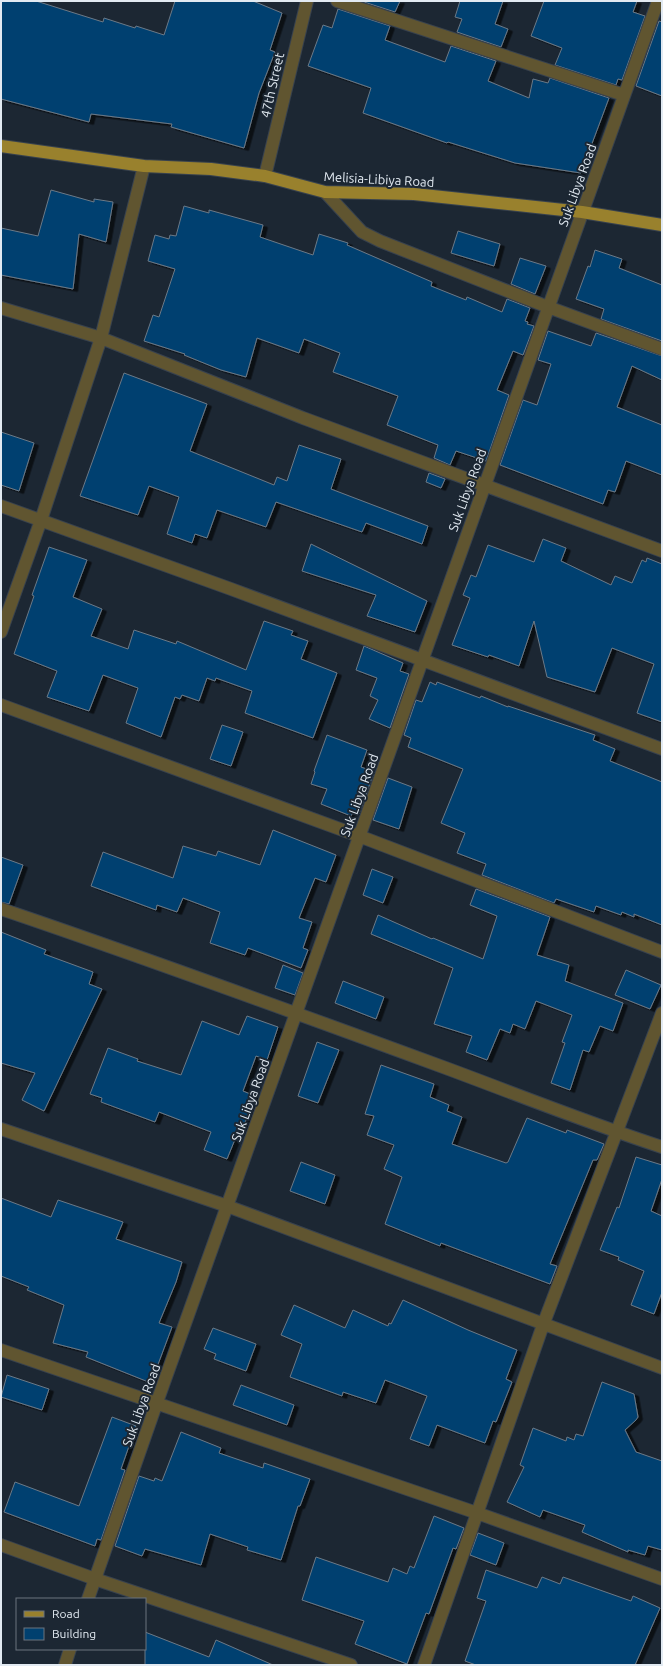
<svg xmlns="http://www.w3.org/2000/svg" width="663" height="1666" viewBox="0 0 663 1666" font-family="Ubuntu,sans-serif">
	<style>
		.building { fill: #00406f; stroke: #6b7987; filter: url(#shadow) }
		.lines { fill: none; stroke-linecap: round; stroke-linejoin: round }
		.minor-casing { stroke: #38424e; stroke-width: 14 }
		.major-casing { stroke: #38424e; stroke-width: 14 }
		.minor { stroke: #605530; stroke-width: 12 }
		.major { stroke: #99812d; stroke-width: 12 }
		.labels { text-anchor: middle; stroke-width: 4; stroke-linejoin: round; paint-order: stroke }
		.street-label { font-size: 13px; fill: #e2eaf2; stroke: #1c2733 }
	</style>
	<defs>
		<filter id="shadow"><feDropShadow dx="4.5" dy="2.5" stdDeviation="0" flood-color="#0009"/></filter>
	</defs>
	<rect width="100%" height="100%" fill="#1c2733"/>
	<path class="building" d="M1,1h35l67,21 1,-4 31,10 1,-2 28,9 11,-34h78l29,12 -12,37 5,2 -16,41 -15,55 -73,-21 1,-3 -81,-10 -2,8 -88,-23z
		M361,1h39l-5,11z
		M460,1h43l-8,23 13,5 -7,18 -44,-15 5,-13 -7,-2z
		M544,1h93l-4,11 12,4 -23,64 -4,-1 -2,6 -61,-20 7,-17 -31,-12z
		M338,9l52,17 -5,14 60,22 6,-16 45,15 -8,20 41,17 4,-19 15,4 2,-5 59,20 -28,75 -66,-10 -67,-21 -1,1 -84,-30 8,-25 -63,-22 15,-41 9,3z
		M659,21l3,1v74l-26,-10z
		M51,190l43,12v-3l19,3 -7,40 -27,-8 -6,55 -72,-14v-47l37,8z
		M184,206l25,7v-3l54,15 -3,12 53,18 6,-21 29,9 -1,2 85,37 -1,4 35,14 1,-3 35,15 5,-13 23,9 -5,13 3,1 -1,2 7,2 -11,29 -10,-4 -16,39 12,5 -23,66 -30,-10 -6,14 -16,-7 4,-13 -51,-20 11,-29 -65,-24 7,-19 -36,-14 -5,14 -42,-15 -11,39 -25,-7 -37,-15 1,-1 -41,-13 9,-26 6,2 16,-48 -27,-8 7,-26 14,4 1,-4 6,1z
		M458,231l42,13 -6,22 -43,-13z
		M595,250l27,9 -3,9 43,17v56l-61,-22 3,-10 -28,-10 12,-33 2,1z
		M520,258l26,8 -11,28 -24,-10z
		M548,331l43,15 5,-13 66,23v24l-30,-14 -15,41 45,18v50l-36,-14 -11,31 -7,-2 -5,14 -103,-39 23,-65 14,5 14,-41 -13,-4z
		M124,373l83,31 -17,47 84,34 3,-8 10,4 12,-36 42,14 -10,30 97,37 -6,18 -56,-21 -4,9 -86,-30 -10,25 -49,-17 -10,28 -12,-4 -3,9 -25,-9 12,-37 -30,-11 -11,29 -58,-19z
		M1,432l33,11 -15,48 -18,-6z
		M429,473l16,6 -4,9 -15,-6z
		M543,539l23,9 -5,13 50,24 4,-9 17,7 10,-23 4,2 1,-4 15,6v158l-25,-9 17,-49 -42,-16 -17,44 -48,-15 -13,-56 -15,45 -30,-11 -1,2 -36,-12 18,-47 -7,-3 8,-20 5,2 12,-32 46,17z
		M311,544l116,57 -12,31 -48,-16 9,-21 -74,-24z
		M49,547l38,13 -14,37 29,12 -11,27 37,13 6,-19 42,14 1,-3 69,29 18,-49 29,10 -2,4 17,6 -7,18 36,14 -24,65 -68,-25 7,-22 -36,-13 -1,3 -8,-3 -8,23 -17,-6 -2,4 -5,-2 -14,40 -35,-14 12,-35 -35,-13 -14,36 -42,-14 10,-26 -43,-17 20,-58 -2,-1z
		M364,646l39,17 -3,8 9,3 -19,54 -21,-9 9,-19 -8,-4 7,-18 -21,-8z
		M430,682l6,3 1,-3 43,16 1,-2 27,11v-1l87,29 -2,5 22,9 -5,12 52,21v143l-28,-11v3l-12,-5 -1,3 -25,-9 -2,6 -38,-13 -2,4 -72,-28 4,-11 -29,-11 8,-20 -24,-10 22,-54 -55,-22 3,-9 -7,-3 12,-35 6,2z
		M222,725l21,7 -12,34 -21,-7z
		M327,735l40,15 -6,17 13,5 -15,42 -6,-2 -2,4 -30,-12 6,-15 -16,-5 4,-12 -1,-1z
		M388,778l24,9 -13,42 -26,-9z
		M273,830l63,25 -10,27 -11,-4 -16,40 13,4 -9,26 5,2 -7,18 -53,-20 -3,7 -35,-12 10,-31 -37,-14 -6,14 -20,-7 -1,5 -65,-24 12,-34 70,26 10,-32 33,10 2,-5 42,14z
		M1,857l22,8 -14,39 -8,-2z
		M372,869l21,8 -10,26 -20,-8z
		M476,889l74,28 -13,38 32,10 -4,16 58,22 -10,28 -13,-5 -11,26 -6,-2 -13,40 -19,-7 14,-40 -3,-1 10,-27 -36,-14 -11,28 -12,-5 -3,9 -10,-4 -13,31 -21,-8 6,-16 -38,-12 19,-56 -82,-34 7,-19 54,24 1,-1 50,21 14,-43 -27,-11z
		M1,932l45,18 -2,4 49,18 -4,12 13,5 -58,122 -22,-11 13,-27 -34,-10z
		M283,965l20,8 -8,22 -20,-7z
		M626,970l35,15 -11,24 -35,-14z
		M343,981l41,16 -8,22 -41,-16z
		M247,1016l31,11 -11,33 -11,-4 -13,35 12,5 -14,37 -3,-1 -11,27 -23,-9 7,-18 -52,-20 -4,10 -54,-20 1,-4 -12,-4 18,-46 30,11 -1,2 44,14 21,-54 37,14z
		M317,1042l22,8 -21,53 -20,-7z
		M381,1065l53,19 -4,13 19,8 -2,6 15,6 -10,27 54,19 2,-1 19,-44 39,15 1,-3 37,14 -7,16h-4l-43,104 7,2 -7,18 -109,-41 -1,3 -55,-22 17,-47 -18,-8 10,-24 -27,-10 7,-19 -9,-2z
		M636,1157l26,8v14l-11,32 11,5v76l-8,22 -23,-9 13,-34 -26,-11 1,-3 -19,-7 17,-43 2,1z
		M301,1162l34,13 -10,29 -35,-13z
		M1,1198l50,19 7,-17 65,22 -7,17 66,23 -6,20 -17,41 13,4 -21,56 -65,-26 2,-5 -35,-9 11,-38 -37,-15 2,-3 -28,-11z
		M403,1300l65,30 49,20 -11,29 6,3 -16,40 -3,-1 -8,22 -48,-18 -8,21 -19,-7 17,-43 -42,-16 -9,23 -33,-11 -1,4 -52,-19 12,-33 -21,-9 13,-30 51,23 8,-18 35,16 1,-3 2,1z
		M213,1328l43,16 -10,27 -32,-12 2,-5 -12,-5z
		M7,1375l42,14 -7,21 -41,-13z
		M602,1382l32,12 4,23 -2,3 -11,10 11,22 26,9v89l-14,-4 -3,9 -17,-5v2l-46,-20 3,-7 -42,-15 -3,7 -33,-15 17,-35 -4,-2 13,-37 33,13 1,-4 7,3 2,-6 7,2z
		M241,1385l53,20 -7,20 -54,-20z
		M112,1417l24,9 -15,43 4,1 -24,70 -4,-1 -2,7 -91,-34 11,-30 64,24z
		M181,1432l40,16 -2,5 44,15 1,-5 46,16 -10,27h-2l-17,54 -34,-10 1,-3 -38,-13 -9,31 -56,-16 -3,7 -27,-10 24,-70 15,5 1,-3 7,3z
		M434,1516l30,12 -8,21 -3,-1 -24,66 -3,-1 -19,51 -52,-20 9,-23 -62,-21 14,-43 72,25 5,-14 14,6 3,-8 4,2z
		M478,1533l26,10 -8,22 -26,-10z
		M486,1570l51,18 5,-11 18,7 3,-7 68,24 2,-5 27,12 -25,57h-159l-11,-4 21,-60 -9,-3z
		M145,1632l64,25 7,-17 57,25h-128z"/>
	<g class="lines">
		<defs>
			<path id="minor" d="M337,1l287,94
				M265,176l42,-175
				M325,192l37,40 18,9 168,66 114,42
				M1,308l100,30 202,80 359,133
				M1,506l230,83 431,160
				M1,632l40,-112 60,-182 43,-172
				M1,705l358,131 303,116
				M1,909c148,50 295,104 442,158 73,27 145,56 219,80
				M1,1129l226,77 435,162
				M1,1350l476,163 185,66
				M1,1545l94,34 256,86
				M88,1599l69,-197 501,-1401
				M65,1665l5,-16
				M424,1665l119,-340 119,-312"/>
			<path id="major" d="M1,146l143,20 67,3 54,7 60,16 89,2 168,18 80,13"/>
		</defs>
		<use href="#minor" class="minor-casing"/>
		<use href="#major" class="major-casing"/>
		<use href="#minor" class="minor"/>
		<use href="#major" class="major"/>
	</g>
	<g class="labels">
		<g class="street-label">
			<text transform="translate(272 85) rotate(-77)" y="5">47th Street</text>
			<text transform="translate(379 179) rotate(3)" y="5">Melisia-Libiya Road</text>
			<text transform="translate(577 185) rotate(-70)" y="5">Suk Libya Road</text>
			<text transform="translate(467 490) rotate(-70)" y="5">Suk Libya Road</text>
			<text transform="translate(359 795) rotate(-70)" y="5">Suk Libya Road</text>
			<text transform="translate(250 1100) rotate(-70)" y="5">Suk Libya Road</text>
			<text transform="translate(141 1405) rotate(-70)" y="5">Suk Libya Road</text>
		</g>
	</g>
	<rect width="663" height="1666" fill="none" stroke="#e2eaf2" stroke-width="4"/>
	<rect x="16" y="1598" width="130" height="52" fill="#1c2733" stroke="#6b757f"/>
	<rect x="24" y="1611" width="20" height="6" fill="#99812d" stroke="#6b757f"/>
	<text x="52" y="1618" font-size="12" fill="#e2eaf2">Road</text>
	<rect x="24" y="1628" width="20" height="12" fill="#00406f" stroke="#6b757f"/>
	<text x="52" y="1638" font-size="12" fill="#e2eaf2">Building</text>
</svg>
